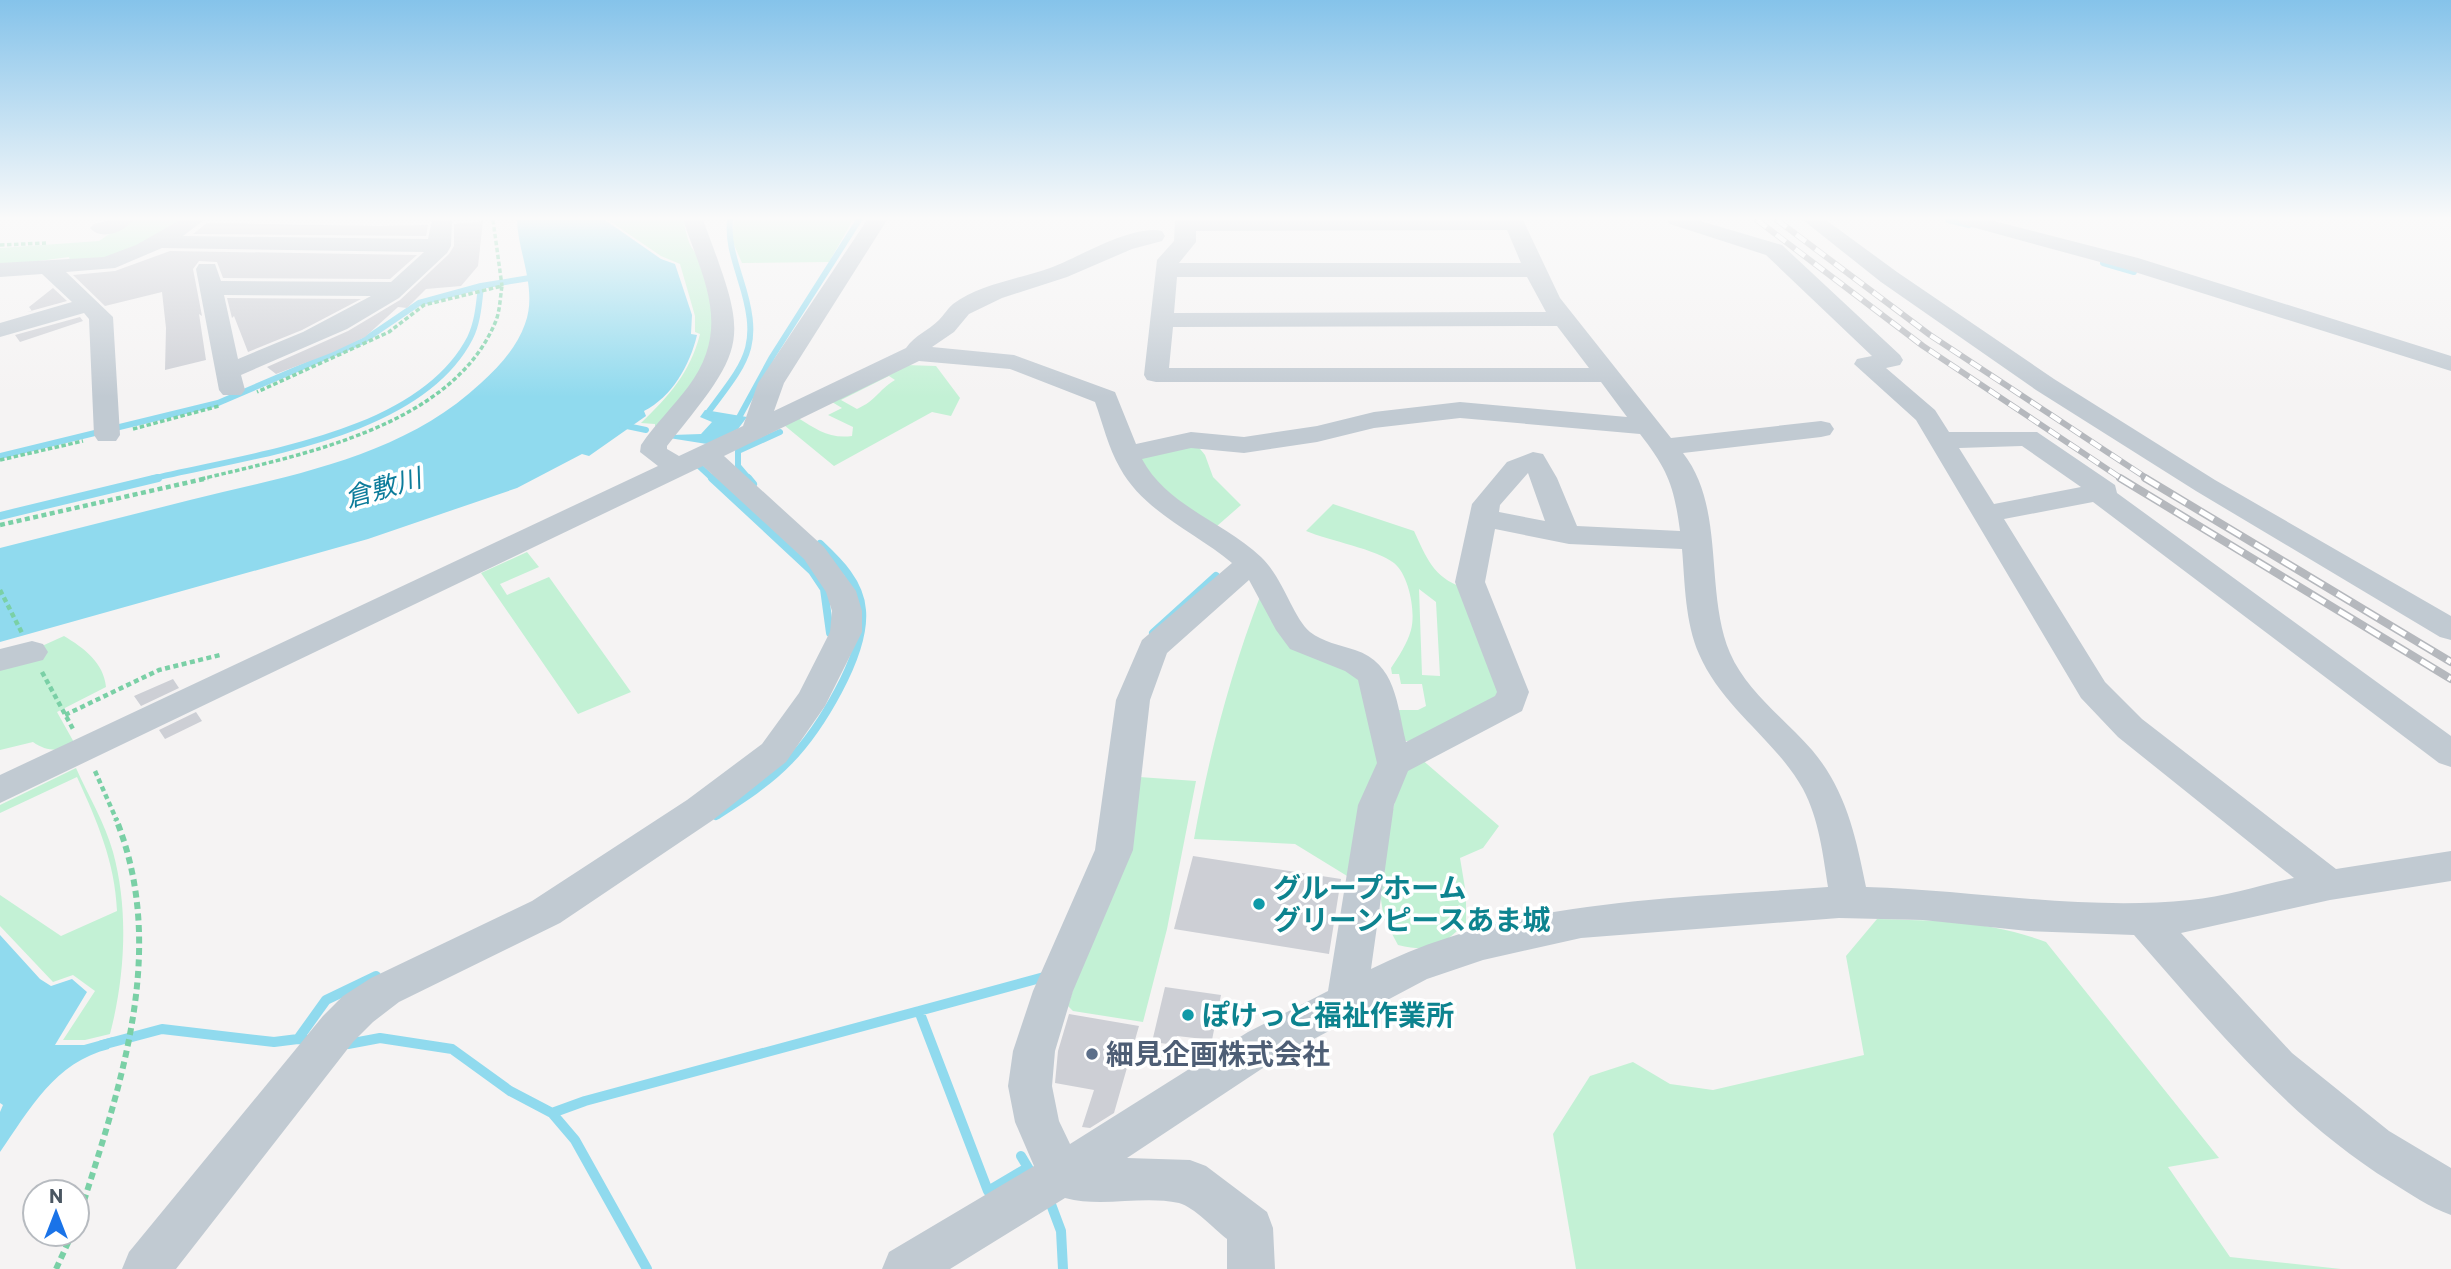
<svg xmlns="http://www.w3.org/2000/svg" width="2451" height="1269" viewBox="0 0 2451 1269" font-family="Commissioner,'Noto Sans JP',sans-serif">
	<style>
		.green { fill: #c3f1d5; fill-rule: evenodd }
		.water { fill: #90daee }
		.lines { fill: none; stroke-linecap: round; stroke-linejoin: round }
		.stream-far2 { stroke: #90daee; stroke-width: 6 }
		.stream-far1 { stroke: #90daee; stroke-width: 8 }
		.stream { stroke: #90daee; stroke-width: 10 }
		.building { fill: #cdcfd5 }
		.path-far2 { stroke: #7ad0a6; stroke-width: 3.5; stroke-dasharray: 4.5 2.5; stroke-linecap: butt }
		.path-far1 { stroke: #7ad0a6; stroke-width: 4.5; stroke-dasharray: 5 3.5; stroke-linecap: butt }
		.path { stroke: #7ad0a6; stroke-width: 6; stroke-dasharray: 7 4.5; stroke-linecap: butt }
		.minor { fill: #c1cad2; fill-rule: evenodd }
		.rail-far1-casing { stroke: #b5b8bd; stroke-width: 6 }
		.rail-casing { stroke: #b5b8bd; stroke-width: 8 }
		.rail-far1 { stroke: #fff; stroke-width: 4.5; stroke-dasharray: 12; stroke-linecap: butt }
		.rail { stroke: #fff; stroke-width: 5; stroke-dasharray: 16; stroke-linecap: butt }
		.culture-dot { fill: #0f9aa8; stroke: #fff; stroke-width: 2.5 }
		.service-dot { fill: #5c6f8a; stroke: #fff; stroke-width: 2.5 }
		.labels { text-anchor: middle; stroke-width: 7; stroke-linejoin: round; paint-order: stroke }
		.water-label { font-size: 26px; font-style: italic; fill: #0c7c9b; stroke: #fff }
		.near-culture-label { font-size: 28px; font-weight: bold; fill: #0d838f; stroke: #fff; text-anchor: start }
		.near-service-label { font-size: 28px; font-weight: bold; fill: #4e5e75; stroke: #fff; text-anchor: start }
	</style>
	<rect width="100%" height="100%" fill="#f5f3f3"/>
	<path class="green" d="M130,220h54l-50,30 -21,8 -43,3 -1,-4 -69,9v-18l99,-7z
		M608,220h75c4,14 5,31 20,38l18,62 -25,68 -41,39v-3l-14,-1c28,-27 49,-50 59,-89l-5,-2v-16l-15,-52 -19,-8z
		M734,220h119l-24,42 -87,1 -10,-23z
		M905,365l31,1 24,32 -9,18 -19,-4 -98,54 -50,-41 14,-7c18,11 31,21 54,18l1,-9 -25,-12 14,-7 -10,-6zM889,376l6,4c-18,11 -18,20 -38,29l-16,-9z
		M1196,444l9,11 8,22 28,28 -24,21c-35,-21 -56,-35 -79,-69z
		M1333,504l81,27c12,26 20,47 48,56l46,106 -80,48h-26l-5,-31h21l8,-4 -4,-22h-21l-2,-10h-7l-1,-6c8,-12 16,-24 20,-38 5,-18 -2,-55 -17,-67 -18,-14 -64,-22 -88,-32zM1419,589l17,13 4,74 -18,-1z
		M527,552l12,15 -39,17 7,11 42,-18 82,115 -53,22 -97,-141z
		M1261,594l25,45 74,28 23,96 -31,116 -57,-35 -101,-5c15,-84 36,-165 67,-245z
		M64,636c20,12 40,27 42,51l-49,25 19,34c-17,5 -29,6 -43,-4l-33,8v-85z
		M1420,758l79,68 -16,22 -23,10 6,36v29c-25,23 -33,30 -68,22l-14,-26 -7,-45 26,-105z
		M76,768c12,27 29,55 37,84 16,58 12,125 -3,182l-25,6h-22l32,-49 -22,-16 -20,7 -53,-56v-31l61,41 56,-25c-2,-49 -20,-90 -40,-134l-77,36v-8z
		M1139,777l57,4 -29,148 -24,93 -70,-11 -5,-5z
		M1877,919c62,2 110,1 169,23l173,216 -51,9 62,90 111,12h-765l-23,-135 37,-58 43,-14 37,22 43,6 151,-35 -18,-99z"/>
	<path class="water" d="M517,220h88l56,39 14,5 17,51 -1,19 6,1c-7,30 -25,62 -53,76l2,5 -57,40 -7,-2 -65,34 -149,51 -368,103v-94c63,-16 127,-32 190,-48 102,-25 212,-43 291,-117 18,-16 36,-36 44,-59 13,-35 -7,-70 -8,-104z
		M705,410l42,7 -9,12 -31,15 -38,-6 3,-3 29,-1 11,-12 -12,-5z
		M0,935l40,44 11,7 21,-7 15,13 -32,53h29l29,-8 -4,12c-54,13 -79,60 -109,103v-40l3,-7 -3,-2z"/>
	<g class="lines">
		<path class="stream-far2" d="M1948,220l21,5
			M2103,263l31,9
			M711,415l-4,-1c41,-55 55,-67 33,-136 -6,-20 -12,-37 -10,-58
			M736,423l36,-66 87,-137
			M622,425l24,5
			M0,456l218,-53 145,-62 56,-38 62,-17
			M699,466l14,13
			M151,479c98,-24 268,-42 319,-141 8,-16 9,-35 11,-52l55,-9
			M749,479l-11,-13v-15l42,-19"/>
		<path class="stream-far1" d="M712,478l100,93 12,18 6,44
			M748,478l5,6
			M0,516l158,-38
			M1153,633l63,-57
			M716,816c25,-16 52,-33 73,-55 30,-31 77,-106 73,-151 -2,-28 -23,-48 -42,-66"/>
		<path class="stream" d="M919,1011l125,-34
			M314,1041l-16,-2 28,-39 50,-24
			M348,1044l32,-6 72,11 58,42 42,22 23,27 72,129
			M102,1045l60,-16 112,13 24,-3
			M552,1113l33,-12 334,-90 69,180 39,-23
			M1021,1156l9,15
			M1049,1199l12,32 2,38"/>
	</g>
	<path class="building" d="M483,221l-5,45 -17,20 -35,3 -19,19 -9,-1 -33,30 -34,16 -55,21 -9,-7 81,-36 52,-31 49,-46 5,-8v-22z
		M207,223l172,3 49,-1 -2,11 -233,-2z
		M170,251l247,4 -27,24 -167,-1 -6,-16 -18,-1 -6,8 9,47 -3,-2 7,46 -41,10 1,-42 -4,-36 -57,14 -32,-31 42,-4z
		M53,288l14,13 -40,11 5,-1 -3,-4z
		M227,298l134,1 -59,31 -54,22 -14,-36 -2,2z
		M80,317l3,4 -63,21 -5,-7z
		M173,679l6,9 -38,18 -7,-10z
		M196,712l6,9 -37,18 -6,-9z
		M1193,856l148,23 -12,75 -155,-25z
		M1165,987l56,8 -9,45 -35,-4 -1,9 -24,-3z
		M1069,1014l70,12 -25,87 -24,15 -8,-1 12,-37 -39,-7 3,-32z"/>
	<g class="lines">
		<path class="path-far2" d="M493,220l9,66
			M0,245l46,-2
			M133,429l86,-23
			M0,460l83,-19
			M201,479c99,-24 250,-52 294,-156 5,-11 5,-25 7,-37l-78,19 -35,27 -132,60"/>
		<path class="path-far1" d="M0,525l208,-47
			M0,590l22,43
			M42,672l31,57
			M65,715l94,-45 61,-15
			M95,771l22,50"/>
		<path class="path" d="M77,1223c41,-131 93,-270 39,-404
			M56,1269l16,-35"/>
		<path class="minor" d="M110,220h23c-8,12 -32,21 -43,8l4,-4z
			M180,220h24l-21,16 245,3 4,-19h20l-1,26 -4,7 -48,45 -52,31 -106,46 4,15 -4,5h-18l-4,-5 -23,-121 3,-5h16l6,17 170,1 33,-30 -262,-4 -47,20 -49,4 47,45 7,118 -4,6h-18l-4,-6 -5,-116 -5,-6 -84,24v-14l72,-21 -30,-28 -42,3v-14l104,-6 32,-12zM224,295l147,1 -68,36 -65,27z
			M683,220h20c46,123 47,123 -36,226v3l12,7 64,-30 15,-43 109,-163h20l-103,163 -10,28 132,-63c9,-13 22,-17 33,-28 5,-5 9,-12 14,-16 27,-20 66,-25 97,-36 28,-10 82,-44 112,-37l3,5 -3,5 -30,8 -65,28 -65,21 -33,16 -15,18 -22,15 82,8 101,37 21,52 55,-12 53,5 73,-11 57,-14 86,-10 167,15 -26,-35h-445l-9,-2 -3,-5 13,-115 17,-19 1,-21h348l37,78 111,140 150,-17 9,2 4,6 -4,6 -9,2 -138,16c43,55 21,138 47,200 17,39 55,66 82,97 34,40 44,87 54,137 108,3 216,24 324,13 35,-3 70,-15 104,-22l-176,-141 -37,-39 -165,-278 -62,-56 3,-5 15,-3 -106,-101 -96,-31 -3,-4h30l85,25 118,110 3,5 -3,5 -14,3 49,42 14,22h88l78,53 2,8 334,243v31l-12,-4 -346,-261 -89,17 101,163 37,37 194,150 115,-18v30l-121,19 -149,33 111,120 97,78 62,37v47c-22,-8 -41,-21 -60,-33 -104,-65 -177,-156 -257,-247l-106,-4 -105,-11 -84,-2 -258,20 -98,22 -56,19 -149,79 -151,100 63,2 16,6 61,46 6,16 2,41h-48v-30c-13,-10 -33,-32 -48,-36 -38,-8 -76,5 -114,-5l-115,71h-68l7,-17 145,-86 -19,-44 -7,-36 5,-35 20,-60 62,-141 21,-150 26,-60 90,-77c-37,-31 -88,-51 -112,-95 -12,-21 -17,-44 -25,-66l-85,-33 -91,-8 -195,95 100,91 32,44 6,20v21l-37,74 -39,56 -73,58 -153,103 -161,79 -26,20 -20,20 -177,227h-54l7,-17 194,-236 20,-20 28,-18 161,-77 155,-101 75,-56 37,-51 31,-61 2,-21 -6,-19 -22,-33 -101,-93 -703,337v-28l658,-309 -18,-14 1,-7c14,-21 32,-38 47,-58 44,-59 16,-106 -5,-167zM1507,230l14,33h-342l17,-21v-11zM1177,277h350l19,35 -372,1zM1557,326l32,42h-420l4,-41zM1460,418l180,16c28,36 34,52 40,97l-103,-5 -20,-48 -14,-24 -10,-2 -26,10 -35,42 -17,78 42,110 -2,4 -89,46c-9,-37 -10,-79 -51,-92 -15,-5 -32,-8 -45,-18 -18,-16 -26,-53 -49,-75 -37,-35 -94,-51 -119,-98l49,-11 53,5 73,-11 57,-14zM2022,446l59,41 -87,17 -35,-56zM1528,473l17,48 -46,-9 1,-7zM1495,529l74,15 113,5c3,35 3,73 17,105 24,55 76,85 104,135 16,30 20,66 25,98 -154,12 -316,11 -457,82l23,-164 14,-34 114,-60 7,-19 -44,-110zM1249,580l27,50 14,19 55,22 13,9 19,83 -19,42 -30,186 -80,41 -178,112 -11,-23 -7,-35 3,-35 18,-60 60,-141 17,-150 17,-47z
			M1803,220h23l71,52 157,107 161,101 236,136v24l-11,-3 -244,-146 -160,-101 -155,-108z
			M1958,220h32l148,38 313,98v15l-329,-103 -161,-44z
			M32,641l11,3 5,8 -5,8 -43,11v-22z"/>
		<defs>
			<path id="rail-far1" d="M1757,220l166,126 199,133
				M1777,220l153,115 218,144"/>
			<path id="rail" d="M2120,478l331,201
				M2145,478l306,184"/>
		</defs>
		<use href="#rail-far1" class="rail-far1-casing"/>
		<use href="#rail" class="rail-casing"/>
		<use href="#rail-far1" class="rail-far1"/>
		<use href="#rail" class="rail"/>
	</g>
	<linearGradient id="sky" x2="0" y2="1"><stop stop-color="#85c3ea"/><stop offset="0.55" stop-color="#fafafa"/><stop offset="1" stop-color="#fafafa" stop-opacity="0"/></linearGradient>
	<rect width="2451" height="397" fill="url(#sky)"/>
	<g class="culture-dot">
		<circle cx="1259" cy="904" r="7"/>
		<circle cx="1188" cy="1015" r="7"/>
	</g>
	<circle class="service-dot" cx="1092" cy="1054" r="7"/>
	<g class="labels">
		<g class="water-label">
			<text transform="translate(383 488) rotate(-16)" y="9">倉敷川</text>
		</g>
		<g class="near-culture-label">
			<text x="1273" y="898">グループホーム<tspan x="1273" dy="32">グリーンピースあま城</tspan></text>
			<text x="1202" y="1025">ぽけっと福祉作業所</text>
		</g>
		<g class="near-service-label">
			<text x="1106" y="1064">細見企画株式会社</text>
		</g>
	</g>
	<g transform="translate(56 1213)"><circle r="33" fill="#ffffff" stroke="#b7bbc0" stroke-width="2"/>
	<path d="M0-5L12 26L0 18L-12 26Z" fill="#1a73e8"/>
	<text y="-10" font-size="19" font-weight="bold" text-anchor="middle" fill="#4a5661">N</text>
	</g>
</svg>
